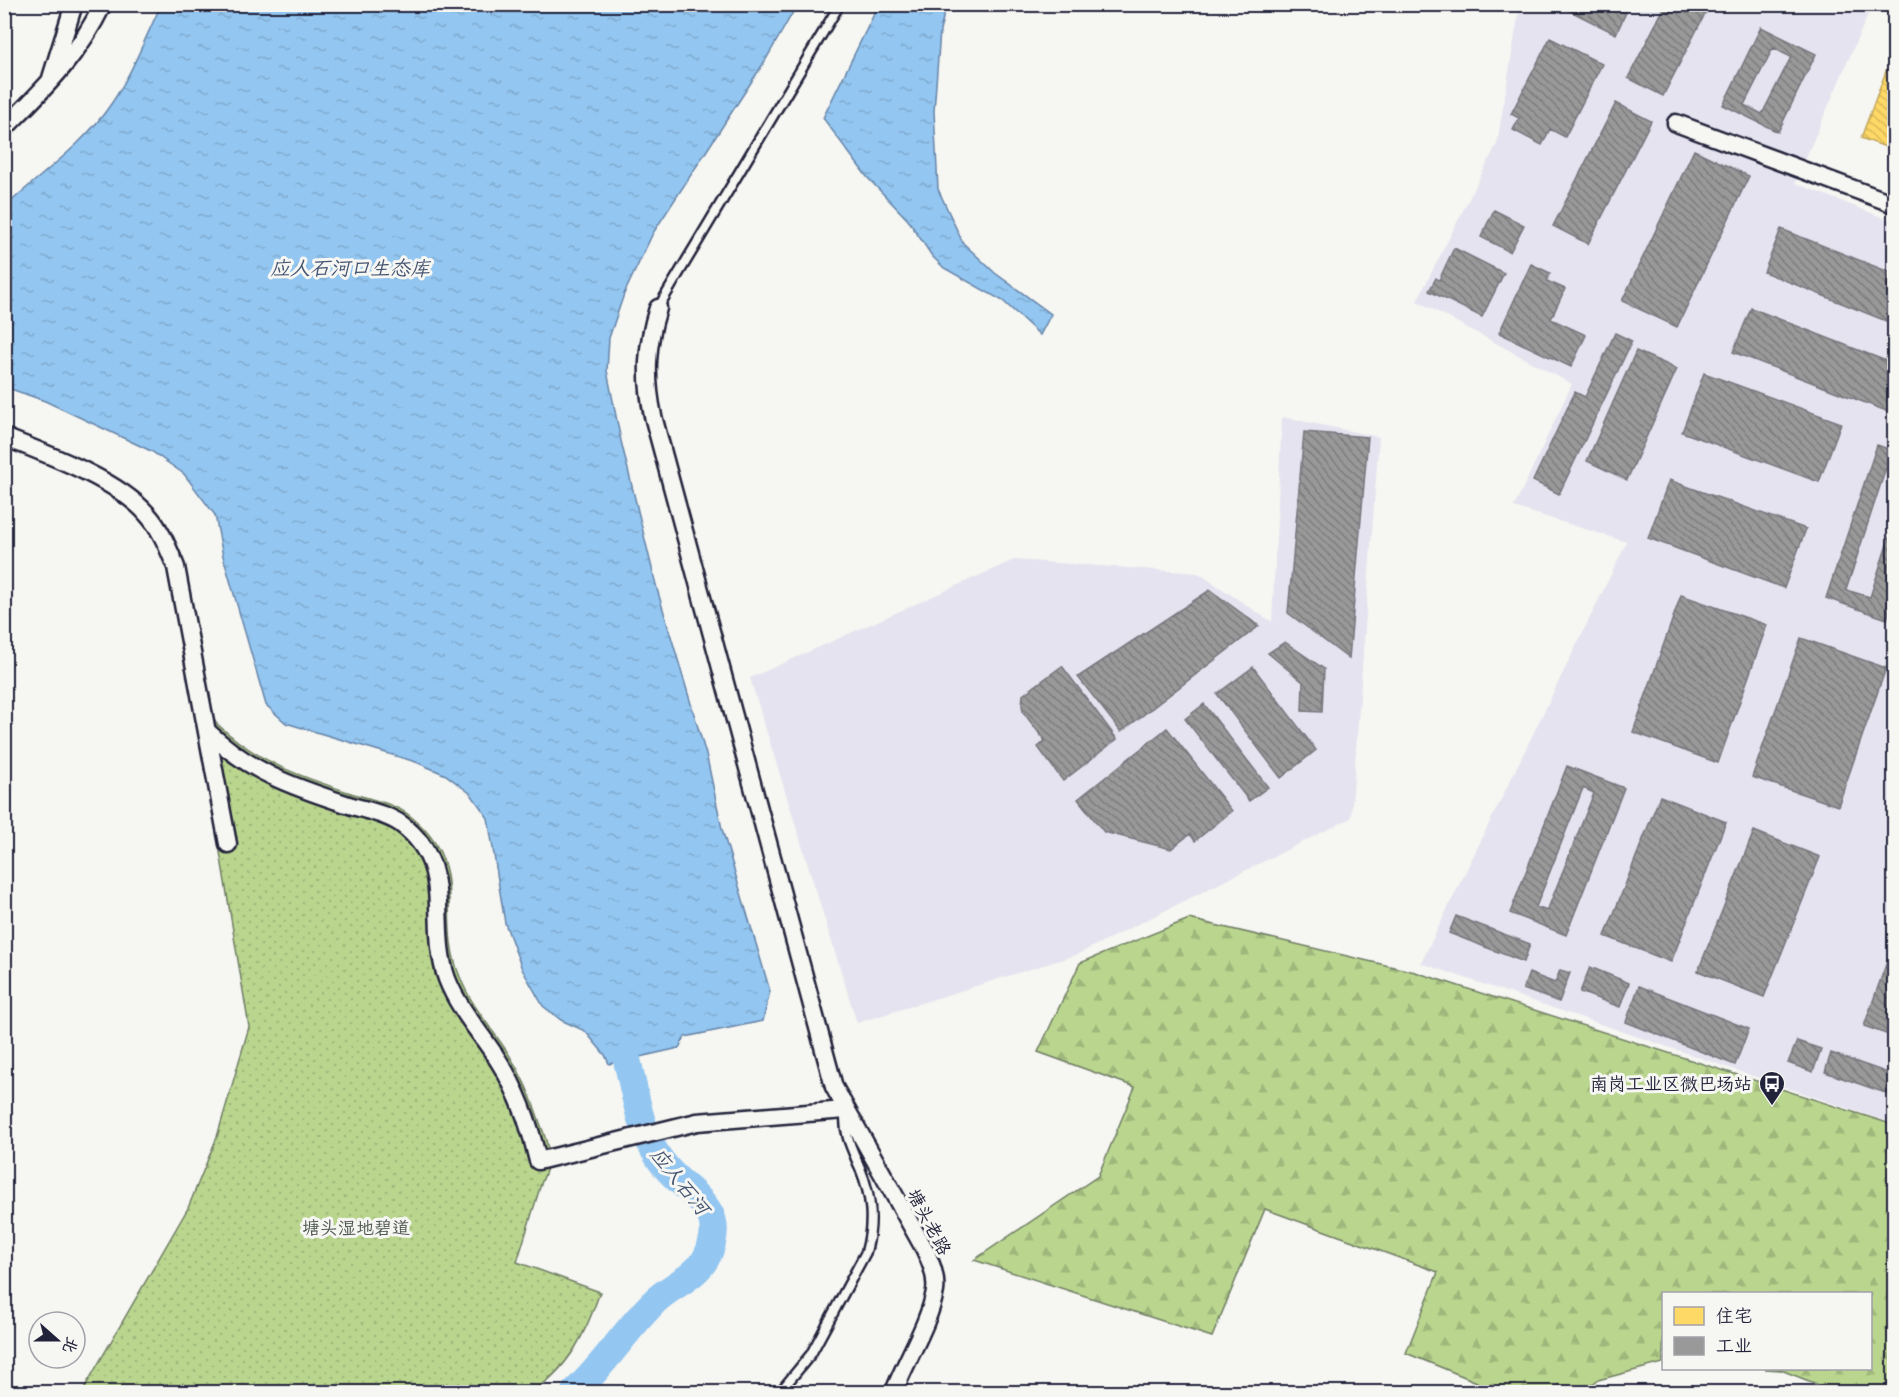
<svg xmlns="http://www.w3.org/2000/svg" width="1899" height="1397" viewBox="0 0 1899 1397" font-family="Mynerve,'LXGW WenKai TC',sans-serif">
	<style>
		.built { fill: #e5e3ef }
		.forest { fill: url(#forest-firs); stroke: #6e7c64; stroke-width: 1.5 }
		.park { fill: url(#park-dots); stroke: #6e7c64; stroke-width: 1.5 }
		.water { fill: url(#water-ripples); stroke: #6684a8; stroke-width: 1.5 }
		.homes { fill: url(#homes-back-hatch); stroke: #bda259; stroke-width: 1.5 }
		.industry { fill: url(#industry-back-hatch); stroke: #75757d; stroke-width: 1.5; fill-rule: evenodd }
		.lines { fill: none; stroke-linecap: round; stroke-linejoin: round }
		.river { stroke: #93c6f0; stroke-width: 28 }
		.service-casing { stroke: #22223b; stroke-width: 13 }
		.minor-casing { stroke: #22223b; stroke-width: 21 }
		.service { stroke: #f6f6f2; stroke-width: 8 }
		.minor { stroke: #f6f6f2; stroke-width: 16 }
		.labels { text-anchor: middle; stroke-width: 6; stroke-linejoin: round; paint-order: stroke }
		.poi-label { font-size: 18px; fill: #22223b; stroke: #f6f6f2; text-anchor: end }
		.street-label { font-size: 18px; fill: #22223b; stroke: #f6f6f2 }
		.park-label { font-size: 18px; fill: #505854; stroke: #f6f6f2 }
		.water-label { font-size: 20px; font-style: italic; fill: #445371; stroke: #f6f6f2 }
	</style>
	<defs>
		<pattern id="forest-firs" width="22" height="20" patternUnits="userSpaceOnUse" patternTransform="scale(1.5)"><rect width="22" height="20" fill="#bad68e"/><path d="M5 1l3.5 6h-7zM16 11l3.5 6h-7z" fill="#a0b77b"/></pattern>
		<pattern id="park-dots" width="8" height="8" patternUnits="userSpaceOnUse" patternTransform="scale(1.5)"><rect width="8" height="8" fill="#bad68e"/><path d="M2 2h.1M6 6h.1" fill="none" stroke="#a0b77b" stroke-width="1.8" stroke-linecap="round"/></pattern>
		<pattern id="water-ripples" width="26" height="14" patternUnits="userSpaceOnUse" patternTransform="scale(1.5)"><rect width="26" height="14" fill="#93c6f0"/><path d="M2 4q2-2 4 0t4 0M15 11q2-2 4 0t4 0" fill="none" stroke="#7eaacf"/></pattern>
		<pattern id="homes-back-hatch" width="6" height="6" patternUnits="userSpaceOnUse" patternTransform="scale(1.5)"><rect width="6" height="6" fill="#ffd966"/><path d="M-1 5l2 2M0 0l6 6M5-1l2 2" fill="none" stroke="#daba59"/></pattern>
		<pattern id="industry-back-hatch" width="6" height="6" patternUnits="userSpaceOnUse" patternTransform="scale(1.5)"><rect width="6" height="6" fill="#999"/><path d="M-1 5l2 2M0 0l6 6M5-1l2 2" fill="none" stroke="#7c7c7e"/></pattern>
	</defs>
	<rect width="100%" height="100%" fill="#f6f6f2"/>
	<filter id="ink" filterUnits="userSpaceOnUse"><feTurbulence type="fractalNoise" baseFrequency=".0167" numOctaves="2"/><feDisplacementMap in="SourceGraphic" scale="12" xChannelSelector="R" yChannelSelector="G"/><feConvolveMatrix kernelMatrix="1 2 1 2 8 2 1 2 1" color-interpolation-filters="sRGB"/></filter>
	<g filter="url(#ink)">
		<path class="built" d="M1520,5h352l-77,178 99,39v902l-473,-161 206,-421 -113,-35 58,-123 -155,-83 80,-157z
			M1282,417l97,20 -28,381 -275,137 -219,68 -107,-345 264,-118 184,13 74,49z"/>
		<path class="forest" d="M1189,919l226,53 479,153v267h-57l-56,-22 -16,-1 105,-1v-74h-206l-1,69 -65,17 -17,12h-108l4,-10 -71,-29 32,-81 -173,-63 -53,128 -238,-77 124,-84 37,-89 -97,-35 42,-89z"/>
		<path class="park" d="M215,722c43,41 84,54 139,72 19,6 39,9 55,21 64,50 25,101 51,162 11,29 31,50 48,76 14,22 24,45 32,70 4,10 9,24 9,35 0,8 -5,18 -8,26 -8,26 -16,52 -24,78l83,30c-14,40 -30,76 -68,100h-450l106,-184 29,-71 32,-110 -50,-302z"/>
		<path class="water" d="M879,4l67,1 -6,26 -6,80 4,78 25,54 32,30 56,41 -11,21 -37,-34 -59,-33 -12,-12 -24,-36 -41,-43 -44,-59z
			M161,5h636l-32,56 -112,172 -29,61 -15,44 -2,33 14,70 36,148 50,169 15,71 48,162 -7,30 -78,16 -6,11 -70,16 -4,-9 -20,-24 -24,-11 -18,-14 -21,-37 -17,-46 -17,-105 -17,-24 -25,-19 -30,-13 -130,-39 -20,-18 -43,-149 -8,-41 -31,-41 -33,-23 -106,-50 -40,-14v-180c36,-34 78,-61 106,-103 21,-30 34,-66 50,-99z"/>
		<path class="homes" d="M1894,50v100l-33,-12z"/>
		<path class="industry" d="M1566,4h64l-14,30 -52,-26z
			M1666,4h44l-47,92 -35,-18z
			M1761,27l55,27 -38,78 -55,-27zM1773,48l18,9 -29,57 -18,-9z
			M1550,38l52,26 -37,73 -15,-8 -8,16 -29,-15 6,-12 -8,-4z
			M1616,103l35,18 -63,123 -35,-18z
			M1694,150l55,26 -72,151 -55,-26z
			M1494,210l30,15 -14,27 -29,-15z
			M1781,229l113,45v40l-3,9 -127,-51z
			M1454,248l50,25 -22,44 -53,-26 7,-13 3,2z
			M1531,264l19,9 -3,8 18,8 -14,30 35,16 -15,32 -72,-34z
			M1751,308l143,56v50l-161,-62z
			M1615,333l17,8 -73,153 -26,-13 42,-89 10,5z
			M1636,351l41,18 -50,111 -40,-19z
			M1704,373l137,50 -22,59 -137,-50z
			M1304,432l64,5 -19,222 -61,-46z
			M1877,445l17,6v20l-8,-3 -40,122 24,7 24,-74v75l-7,21 -61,-21z
			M1669,480l137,49 -22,59 -136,-50z
			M1210,590l49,36 -138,106 -43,-55z
			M1681,595l86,30 -49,138 -85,-31z
			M1801,638l85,30 -48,138 -86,-29z
			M1285,642l39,27 -2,43 -20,-1 1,-29 -35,-29z
			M1062,666l55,73 -54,42 -25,-34 7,-6 -22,-29 -1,-7 1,-10z
			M1253,667l63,83 -35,28 -64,-84z
			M1204,704l64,83 -19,14 -64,-82z
			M1167,728l65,83 -37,30 -5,-7 -19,15 -67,-17 -26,-33z
			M1567,766l57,22 -58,147 -56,-22zM1583,788l11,5 -47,118 -11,-4z
			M1660,796l66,26 -55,140 -66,-26z
			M1754,831l66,26 -56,140 -66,-26z
			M1456,916l74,28 -6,18 -75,-29z
			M1894,942v95l-30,-11z
			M1590,967l39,16 -9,24 -40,-15z
			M1560,970l10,3 -11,29 -36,-13 6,-16 26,10z
			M1639,986l110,43 -14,36 -109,-43z
			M1797,1041l24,8 -8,23 -25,-9z
			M1831,1053l63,22v21l-69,-24z"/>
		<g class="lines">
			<path class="river" d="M575,1392c29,-27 50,-61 78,-89 16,-17 38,-22 52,-43 7,-12 12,-30 6,-44 -10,-21 -32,-32 -46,-50 -25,-29 -29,-70 -38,-106"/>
			<defs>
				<path id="service" d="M658,308l182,-304
					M780,1392l31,-38 55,-102c8,-29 6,-55 -6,-84 -8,-19 -16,-33 -15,-54"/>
				<path id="minor" d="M51,78l23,-74
					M1676,123l218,81
					M4,129c41,-42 73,-71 99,-125
					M658,308c-12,38 -13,70 -5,108l181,671 91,163c6,13 12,27 10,41 -5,31 -30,71 -41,101
					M4,437c43,17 114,43 143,77 14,15 21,34 29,53l52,277
					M207,731c43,41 84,55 139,73 18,6 39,9 55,20 56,41 26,100 46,155 12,31 34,54 51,81 20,31 32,65 40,101l159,-39 148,-12"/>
			</defs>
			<use href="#service" class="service-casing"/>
			<use href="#minor" class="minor-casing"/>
			<use href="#service" class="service"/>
			<use href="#minor" class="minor"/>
		</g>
	</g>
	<defs>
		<symbol id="bus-pin" viewBox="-11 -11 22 30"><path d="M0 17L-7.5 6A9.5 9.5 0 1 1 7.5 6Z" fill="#22223b" stroke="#f6f6f2"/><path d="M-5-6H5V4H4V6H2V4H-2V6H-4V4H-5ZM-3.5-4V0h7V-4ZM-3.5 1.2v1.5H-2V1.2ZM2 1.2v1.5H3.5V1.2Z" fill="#fff"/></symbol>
	</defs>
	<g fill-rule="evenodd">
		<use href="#bus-pin" x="1757" y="1069" width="30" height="40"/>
	</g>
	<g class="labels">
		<g class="poi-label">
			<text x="1752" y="1090">南岗工业区微巴场站</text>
		</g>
		<g class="street-label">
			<text transform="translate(929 1222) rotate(62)" y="6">塘头老路</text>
		</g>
		<g class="park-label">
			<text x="356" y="1234">塘头湿地碧道</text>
		</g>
		<g class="water-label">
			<text x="350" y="275">应人石河口生态库</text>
			<text transform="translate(680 1181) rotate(51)" y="7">应人石河</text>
		</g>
	</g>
	<rect width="1899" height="1397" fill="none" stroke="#f6f6f2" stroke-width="24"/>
	<rect x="12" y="12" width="1875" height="1373" fill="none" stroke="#22223b" stroke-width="2" filter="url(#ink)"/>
	<rect x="1662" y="1292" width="210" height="78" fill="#f6f6f2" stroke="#a1a1a9" stroke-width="1.5"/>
	<rect x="1674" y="1307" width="30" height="18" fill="#ffd966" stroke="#a1a1a9" stroke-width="1.5"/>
	<text x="1716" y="1322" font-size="18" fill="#22223b">住宅</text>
	<rect x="1674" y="1337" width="30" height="18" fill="#999999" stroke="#a1a1a9" stroke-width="1.5"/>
	<text x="1716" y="1352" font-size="18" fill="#22223b">工业</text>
	<g transform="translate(57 1340) rotate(111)"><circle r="28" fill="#f6f6f2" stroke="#a1a1a9" stroke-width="1.5"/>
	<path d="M0-4.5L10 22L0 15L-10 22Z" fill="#22223b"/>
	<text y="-9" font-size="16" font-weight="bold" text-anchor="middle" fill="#22223b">北</text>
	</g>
</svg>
